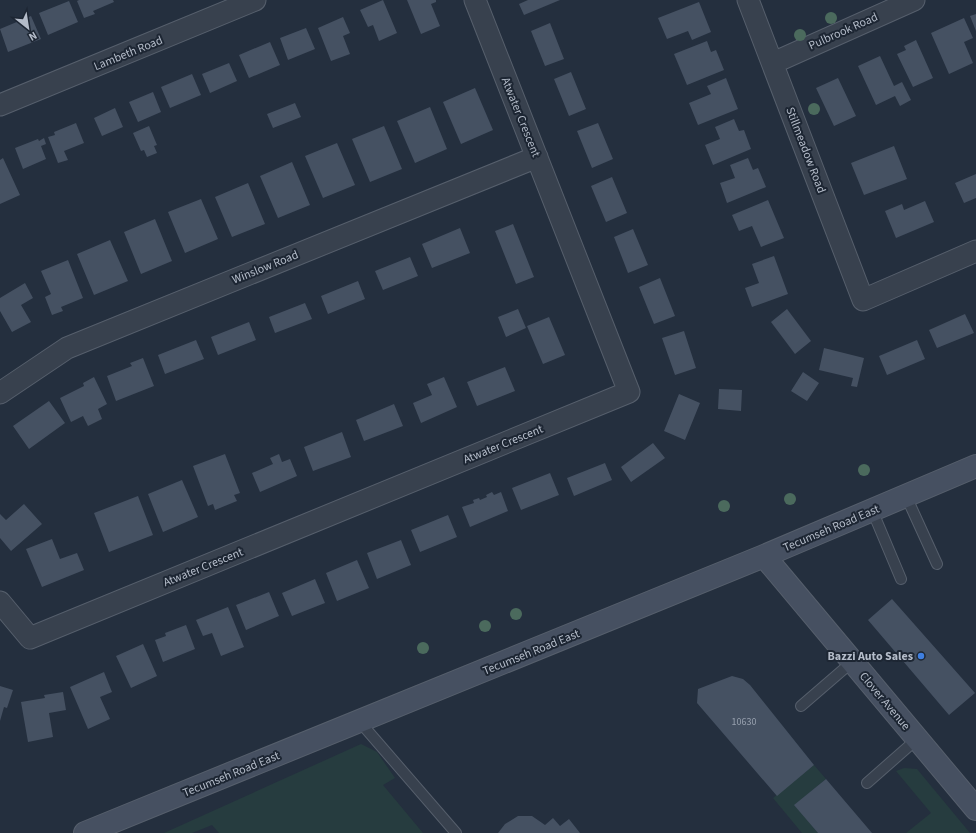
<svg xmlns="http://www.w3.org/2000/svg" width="976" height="833" viewBox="0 0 976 833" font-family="'Source Sans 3',sans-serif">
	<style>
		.green { fill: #263c3f }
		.building { fill: #455162 }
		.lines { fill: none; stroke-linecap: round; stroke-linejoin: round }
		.lane-casing { stroke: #565f6c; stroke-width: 12 }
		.street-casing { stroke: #565f6c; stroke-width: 23 }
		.secondary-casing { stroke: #565f6c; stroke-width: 24 }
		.lane { stroke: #38414e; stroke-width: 10 }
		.street { stroke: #38414e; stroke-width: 21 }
		.secondary { stroke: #465061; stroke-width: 22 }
		.tree { fill: #4b6a5d }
		.shop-dot { fill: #3f7fe0; stroke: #1d2633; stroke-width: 1.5 }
		.labels { text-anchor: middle; stroke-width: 4; stroke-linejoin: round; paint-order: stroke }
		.number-label { font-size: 10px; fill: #98a1af }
		.street-label { font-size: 12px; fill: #b4bcc9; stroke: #1d2633 }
		.poi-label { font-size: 12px; font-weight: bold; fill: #b4bcc9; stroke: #1d2633; text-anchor: end }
	</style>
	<rect width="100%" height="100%" fill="#242f3e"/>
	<path class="green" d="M361,744l16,8 18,26 -12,7 40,48h-204l-7,-8 -20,8h-28z
		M814,765l12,14 -31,26 23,28h-16l-29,-35z
		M904,768l13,1 53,64h-64l25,-20 -35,-42z"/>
	<path class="building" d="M79,0h34l1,2 -21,9 2,3 -11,4 -7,-17z
		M383,0l14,33 -18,8 -6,-16 -5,2 -8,-17z
		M407,0h29v2l-5,2 9,22 -19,8z
		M528,0h32l-36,15 -5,-11z
		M69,1l9,21 -30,13 -9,-22z
		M699,2l12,30 -19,8 -4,-9 -21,8 -9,-21z
		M976,14v17l-6,-15z
		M31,16l10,23 -33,13 -8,-23z
		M343,17l7,16 -7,3 7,18 -19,7 -13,-33z
		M964,18l9,20 -9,4 9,21 -24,11 -18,-41z
		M550,23l14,36 -19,7 -14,-35z
		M306,28l9,21 -27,11 -8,-22z
		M916,40l17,38 -20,9 -16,-33 9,-4 -2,-4z
		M707,41l4,11 5,-2 8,20 -37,15 -13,-31z
		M270,42l10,23 -31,13 -10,-23z
		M880,56l14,30 8,-4 9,18 -11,6 -5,-10 -19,9 -18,-39z
		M229,63l8,18 -27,12 -8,-19z
		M571,72l15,37 -17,7 -15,-37z
		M192,74l9,21 -31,13 -9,-21z
		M726,78l12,31 -40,16 -9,-22 22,-9 -4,-8z
		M838,78l18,38 -22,10 -18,-38z
		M475,88l18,42 -32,14 -18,-42z
		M153,92l8,20 -23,10 -9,-20z
		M295,103l6,14 -28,11 -6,-14z
		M430,107l17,42 -32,14 -18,-42z
		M115,108l8,19 -21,9 -8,-18z
		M734,119l5,12 5,-1 7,19 -38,16 -8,-20 15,-6 -5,-12z
		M76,123l8,20 -20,8 4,9 -10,3 -10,-26 7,-2 -1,-3z
		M598,123l15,36 -21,9 -15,-37z
		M149,126l8,19 -3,1 3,7 -10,4 -3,-7 -3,1 -8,-18z
		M384,126l18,43 -32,13 -18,-43z
		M44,138l2,6 -5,2 5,13 -23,10 -8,-21 23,-9 1,2z
		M337,143l18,42 -32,13 -18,-42z
		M894,146l13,33 -43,16 -13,-32z
		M3,158l17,37 -20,9v-44z
		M748,158l5,12 5,-2 8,19 -39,16 -7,-20 15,-5 -5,-13z
		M292,162l18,43 -32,13 -18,-42z
		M976,174v24l-12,5 -9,-20z
		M612,177l15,36 -21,9 -15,-36z
		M248,183l17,41 -33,13 -17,-40z
		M201,199l17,40 -33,14 -17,-41z
		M768,200l16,38 -23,9 -9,-21 -13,5 -7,-16z
		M925,201l9,21 -38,16 -11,-27 17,-7 2,6z
		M155,219l17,42 -31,13 -17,-42z
		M513,224l21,53 -18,7 -21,-53z
		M460,228l10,25 -38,15 -10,-24z
		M633,229l15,36 -20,8 -14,-36z
		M110,240l18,41 -34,14 -17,-41z
		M774,256l14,38 -36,13 -7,-19 14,-5 -7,-19z
		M410,257l8,19 -35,14 -8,-19z
		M68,260l15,38 -22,9 2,4 -11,4 -7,-18 6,-3 -10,-23z
		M660,278l15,38 -21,8 -15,-37z
		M358,281l7,18 -37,15 -7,-18z
		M25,283l8,15 -12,7 10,17 -19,10 -12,-21v-13z
		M305,303l7,16 -37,14 -6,-16z
		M518,309l8,19 -20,9 -8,-20z
		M787,309l24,32 -16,13 -24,-32z
		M965,314l9,19 -37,15 -8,-18z
		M549,317l16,38 -22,9 -16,-38z
		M249,322l7,18 -38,15 -7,-18z
		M684,331l12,37 -21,7 -13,-37z
		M196,340l8,19 -39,15 -7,-19z
		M917,340l8,19 -38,16 -8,-19z
		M824,348l40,10 -7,29 -6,-1 2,-8 -34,-8z
		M143,358l11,28 -38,15 -9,-25 25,-10 -2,-3z
		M505,367l10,24 -38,15 -10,-24z
		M803,372l16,11 -12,18 -16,-10z
		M94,377l13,27 -9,5 4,10 -14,7 -5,-10 -12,6 -11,-24 24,-12 -1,-3z
		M444,377l13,30 -36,16 -8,-20 19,-8 -5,-11z
		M719,389l23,1 -1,21 -23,-2z
		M679,394l21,9 -15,37 -21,-9z
		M49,401l16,22 -36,26 -16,-23z
		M394,404l9,22 -39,15 -8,-21z
		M342,432l9,25 -38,14 -9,-24z
		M653,443l12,15 -34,24 -10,-15z
		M225,454l15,39 -6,2 3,6 -22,9 -2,-6 -5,2 -15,-40z
		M279,454l3,8 8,-3 7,17 -37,16 -8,-19 21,-9 -3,-6z
		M605,463l7,17 -38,16 -7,-18z
		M550,473l9,22 -38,15 -9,-22z
		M182,480l16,37 -35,15 -15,-38z
		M492,492l2,3 7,-3 7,19 -38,16 -8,-20 12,-4 -1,-3 6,-2 1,2 7,-3 -1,-2z
		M138,496l15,39 -44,17 -15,-39z
		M24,504l18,20 -31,27 -11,-13v-24l6,6z
		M448,515l9,22 -37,15 -9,-22z
		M52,539l8,20 17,-6 7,17 -42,17 -16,-38z
		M401,540l10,25 -34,14 -10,-26z
		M357,560l12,28 -32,13 -11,-28z
		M315,579l10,24 -33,13 -10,-23z
		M269,592l10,24 -33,14 -10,-25z
		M892,599l83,94 -26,22 -81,-95z
		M228,607l16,40 -23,9 -9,-23 -9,3 -7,-16z
		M186,625l9,24 -32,13 -8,-22 11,-4 -1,-3z
		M143,644l14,32 -26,12 -15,-32z
		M104,672l8,20 -12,5 10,22 -22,10 -18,-42z
		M732,676l11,3 7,6 64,80 -37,31 -80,-93 1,-14z
		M0,686l13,4 -6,18 -3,-1 -4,14z
		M63,692l3,18 -17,3 4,24 -25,5 -7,-40 24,-4 -1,-3z
		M826,779l46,54h-54l-24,-28z
		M518,816h14l13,9 8,-7 7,8 9,-7 11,14h-82l7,-9z"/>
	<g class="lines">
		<defs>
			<path id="lane" d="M906,496l31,68
				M872,510l29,69
				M801,706l51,-44
				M360,722l96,111
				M867,783l50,-44"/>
			<path id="street" d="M748,0l115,300 113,-49
				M773,63l141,-63
				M0,105l255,-105
				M0,393l67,-45 470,-191
				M0,602l30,36 599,-246 -154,-392"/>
			<path id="secondary" d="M764,556l212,253
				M85,833l679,-277 212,-90"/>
		</defs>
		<use href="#lane" class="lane-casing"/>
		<use href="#street" class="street-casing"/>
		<use href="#secondary" class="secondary-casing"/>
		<use href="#lane" class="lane"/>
		<use href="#street" class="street"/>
		<use href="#secondary" class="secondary"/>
	</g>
	<g class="tree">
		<circle cx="831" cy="18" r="6"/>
		<circle cx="800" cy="35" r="6"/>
		<circle cx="814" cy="109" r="6"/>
		<circle cx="864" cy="470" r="6"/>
		<circle cx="790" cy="499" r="6"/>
		<circle cx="724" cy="506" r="6"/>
		<circle cx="516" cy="614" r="6"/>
		<circle cx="485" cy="626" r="6"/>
		<circle cx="423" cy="648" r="6"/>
	</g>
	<circle class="shop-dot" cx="921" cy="656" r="4"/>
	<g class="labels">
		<g class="number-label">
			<text x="744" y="725">10630</text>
		</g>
		<g class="street-label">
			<text transform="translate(843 31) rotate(-24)" y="4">Pulbrook Road</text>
			<text transform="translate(128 53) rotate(-22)" y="4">Lambeth Road</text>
			<text transform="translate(521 117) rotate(68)" y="4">Atwater Crescent</text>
			<text transform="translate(806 150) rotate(69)" y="4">Stillmeadow Road</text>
			<text transform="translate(265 267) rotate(-22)" y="4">Winslow Road</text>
			<text transform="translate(503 444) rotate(-22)" y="4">Atwater Crescent</text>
			<text transform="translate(831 528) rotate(-23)" y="4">Tecumseh Road East</text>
			<text transform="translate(203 567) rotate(-22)" y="4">Atwater Crescent</text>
			<text transform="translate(531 652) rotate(-22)" y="4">Tecumseh Road East</text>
			<text transform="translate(885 701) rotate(50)" y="4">Clover Avenue</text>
			<text transform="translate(231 774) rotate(-22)" y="4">Tecumseh Road East</text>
		</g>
		<g class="poi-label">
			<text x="913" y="660">Bazzi Auto Sales</text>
		</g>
	</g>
	<g transform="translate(28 28) rotate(150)" stroke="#1d2633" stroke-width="3" paint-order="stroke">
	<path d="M0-3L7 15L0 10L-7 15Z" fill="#b4bcc9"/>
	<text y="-6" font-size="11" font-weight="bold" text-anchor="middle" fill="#b4bcc9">N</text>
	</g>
</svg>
